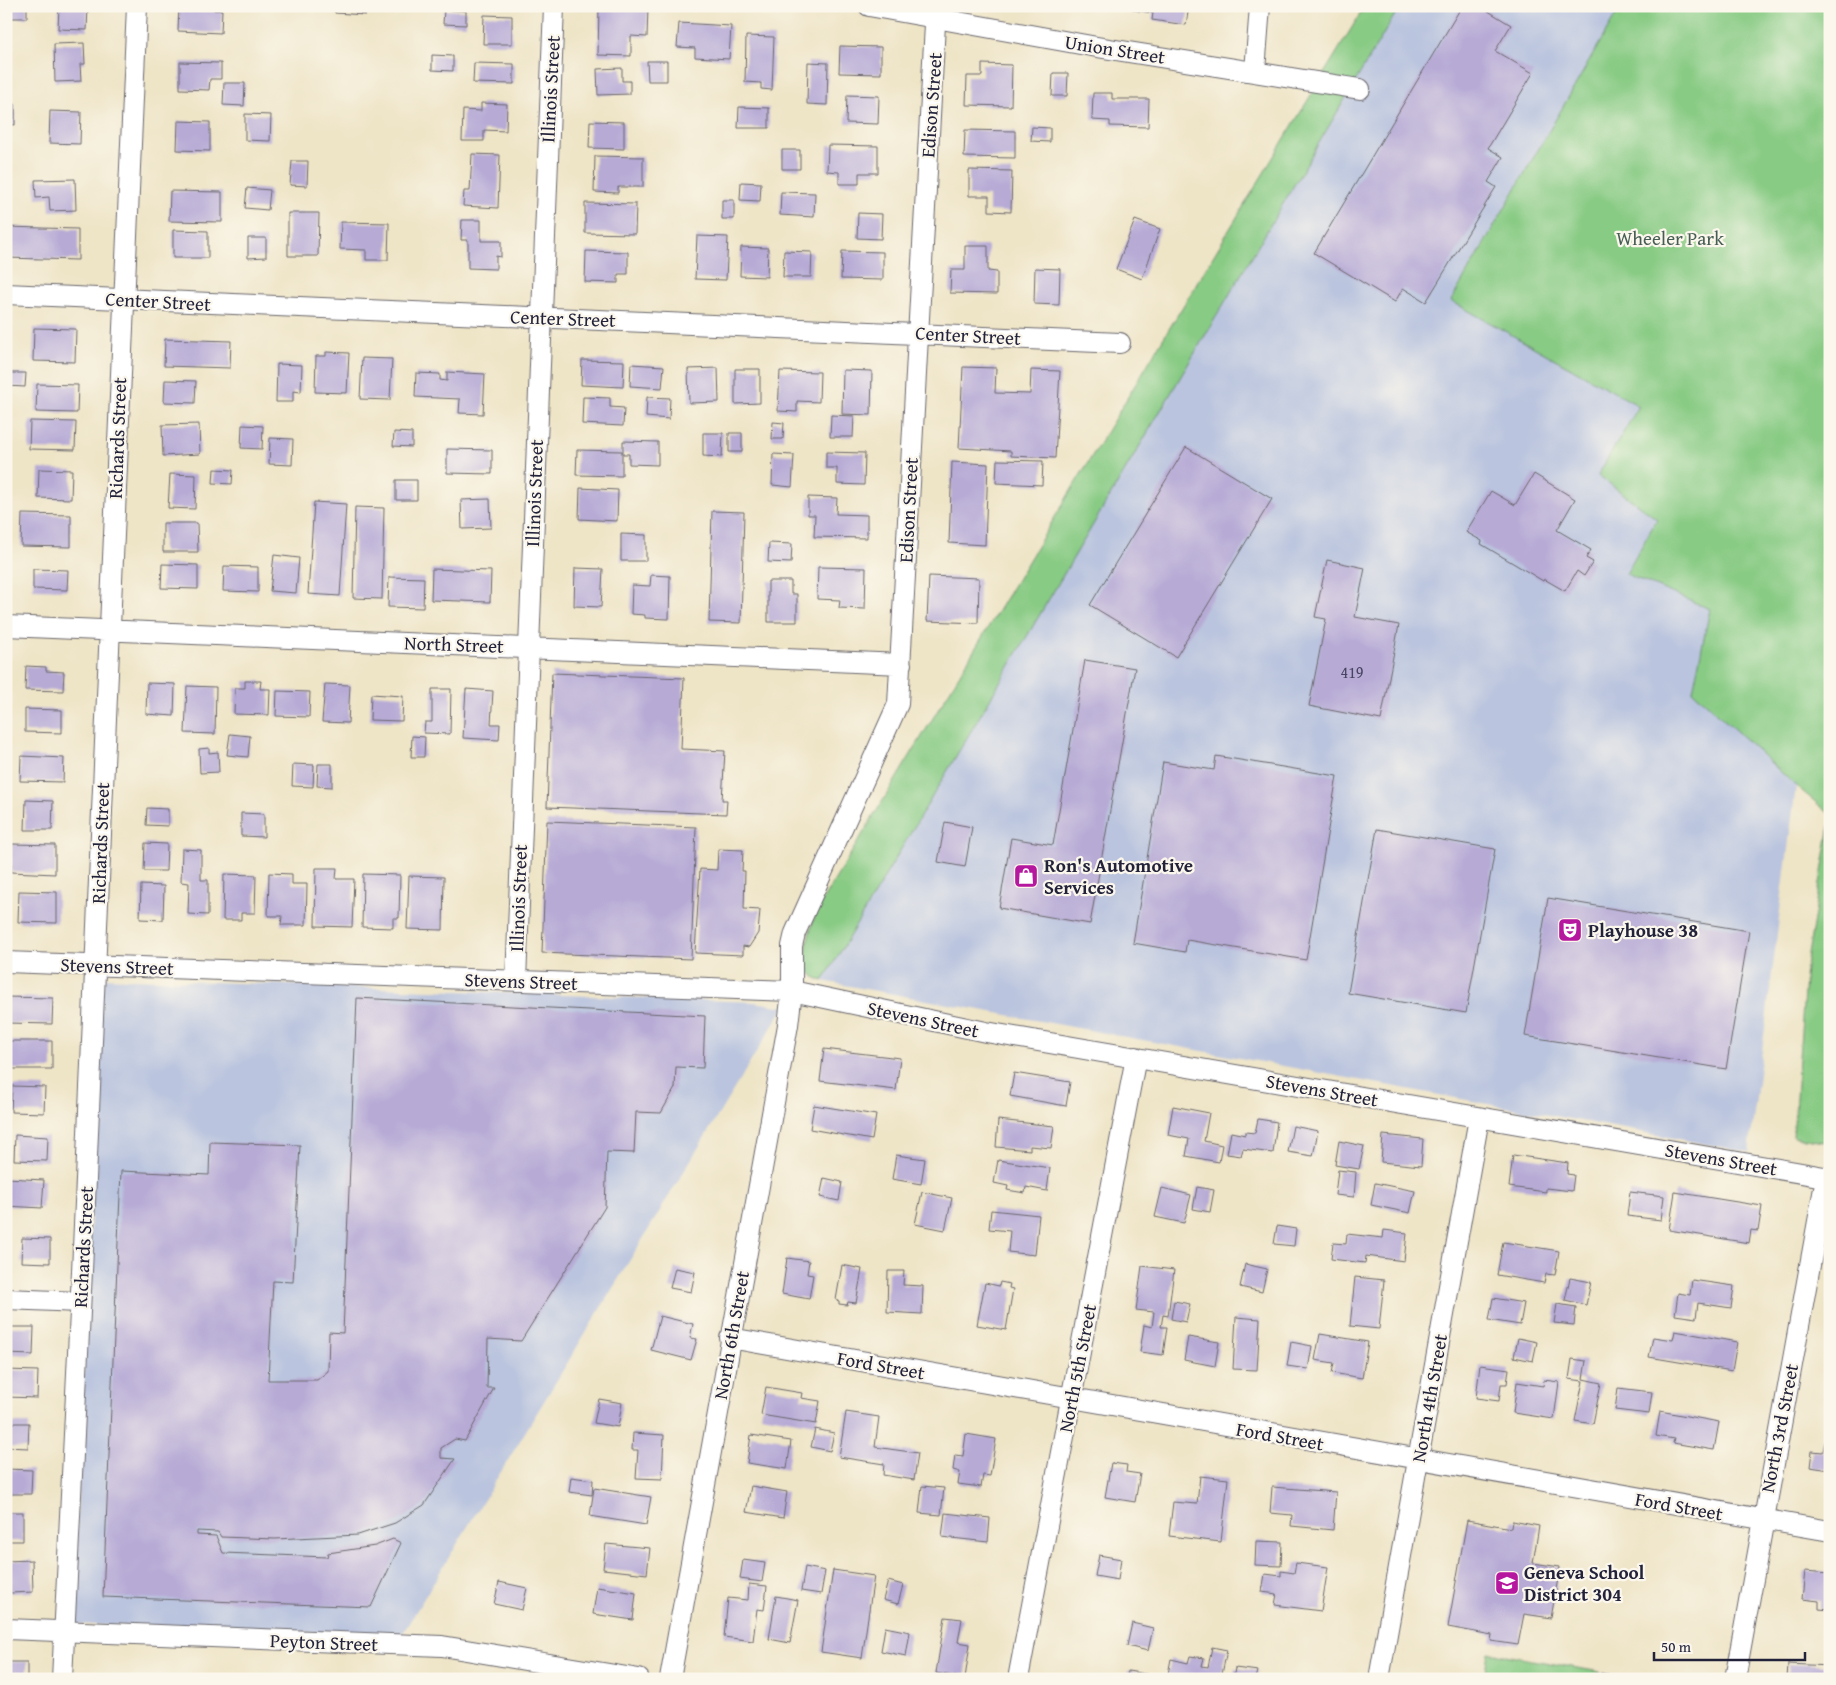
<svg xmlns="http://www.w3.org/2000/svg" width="1836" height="1685" viewBox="0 0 1836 1685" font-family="'Gentium Book Plus',serif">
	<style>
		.industrial { fill: #bac4de }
		.green { fill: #88cb84; stroke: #557660 }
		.building { fill: #b7abd6 }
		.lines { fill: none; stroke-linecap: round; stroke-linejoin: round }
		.street-casing { stroke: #69666c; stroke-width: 22 }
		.street { stroke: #fff; stroke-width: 20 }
		.labels { text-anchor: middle; stroke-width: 4.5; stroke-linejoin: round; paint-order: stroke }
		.number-label { font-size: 16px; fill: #474462 }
		.street-label { font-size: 19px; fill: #22223b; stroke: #fbf7ec }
		.park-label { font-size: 19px; fill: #465d55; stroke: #fbf7ec }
		.poi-label { font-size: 19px; font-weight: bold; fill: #22223b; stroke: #fbf7ec; text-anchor: start }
	</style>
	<rect width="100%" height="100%" fill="#fbf7ec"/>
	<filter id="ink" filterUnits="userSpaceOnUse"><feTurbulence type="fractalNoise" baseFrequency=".02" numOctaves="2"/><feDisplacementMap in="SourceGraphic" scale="10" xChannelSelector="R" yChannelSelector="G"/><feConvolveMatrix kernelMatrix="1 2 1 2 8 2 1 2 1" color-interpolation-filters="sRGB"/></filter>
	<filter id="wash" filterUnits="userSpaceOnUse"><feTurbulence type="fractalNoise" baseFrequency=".0096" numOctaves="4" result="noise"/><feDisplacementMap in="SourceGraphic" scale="20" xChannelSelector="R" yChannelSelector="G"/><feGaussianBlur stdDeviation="1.12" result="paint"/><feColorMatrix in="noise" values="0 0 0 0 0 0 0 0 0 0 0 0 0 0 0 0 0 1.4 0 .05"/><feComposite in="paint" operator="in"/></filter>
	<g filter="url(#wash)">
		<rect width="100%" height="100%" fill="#eee4c6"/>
		<path class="industrial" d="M1400,6h221l-170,294 189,106 -42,69 59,44 -31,55 85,35 -17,82 102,95 -47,366 -926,-171z
			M102,978l652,24 30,5 -383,629 -329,-12z"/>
		<path class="green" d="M1365,6h35l-577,975c-30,-7 -12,-56 -4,-75z
			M1621,6h209v808l-34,-28 -103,-95 17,-82 -84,-35 31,-55 -59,-44 41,-69 -188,-105z
			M1830,825v318l-37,-6 13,-171z
			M1488,1652l112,20 -1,7h-115z"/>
		<g id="blocks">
			<path class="building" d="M6,6h21v12h-21z
				M59,6h29l-1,24 -29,-1z
				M179,6h35v4h8l-1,23 -43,-2z
				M335,6h30v9l-30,-2z
				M599,6l49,1 -1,30 -16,-1v20l-33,-1z
				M1133,6h56l-3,19 -34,-5 1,-7 -20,-3z
				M1462,6h18l31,19 -16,26 38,22 -45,75 15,9 -15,25 8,5 -70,115 -23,-14 -8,14 -81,-49z
				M444,10l22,1v14l-23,-1z
				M484,15l28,1v28h-29z
				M679,23l52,3 -2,33 -34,-2v-9l-18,-1z
				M746,36l28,1 -2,53 -11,-1v-6l-16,-1z
				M84,43l1,21h-5l1,17 -26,1 -1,-38z
				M840,46l41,1v27l-42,-1z
				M432,55l21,1v15l-21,-1z
				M647,61h20v20h-19z
				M180,62l41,1v16h-11l-1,11 -29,-1z
				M808,62l20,1 -1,42 -20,-1z
				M474,63l40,1v20l-41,-1z
				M982,64l30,1 -1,41 -45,-1 1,-29h15z
				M622,68v13h8v13l-32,1 -1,-26z
				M1053,73h15l-1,23h-15z
				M224,83h21l-1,23 -21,-1z
				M1093,93h19v6h37l-1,28 -38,-1v-5l-18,-1z
				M847,95l32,1 -1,28 -32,-1z
				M481,103l26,1 -1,27 -22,-1v11h-22l1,-31 18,1z
				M6,104h9v21l-9,-1z
				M739,107l30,1v20h-31z
				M50,111l31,1 -1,32 -31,-1z
				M245,114l26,1 -1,26 -25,-1z
				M178,121l32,1v29l-33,-1z
				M590,121l34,1v27l-35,-1z
				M1032,127l18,1v14l-19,-1z
				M965,130l50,1v27l-51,-1z
				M828,145l50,1v27h-19v11h-20v-12l-12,-1z
				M782,150h18v19h-18z
				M472,154l28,1 -2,53 -35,-2 1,-15h6z
				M595,156l48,1v30h-25v6l-24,-1z
				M292,161h16l-1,25 -17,-1z
				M969,170l43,1 -1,41 -22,-1v-15h-20z
				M75,179l1,31 -26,1 -1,-14 -13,1 -1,-18z
				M741,182l20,1 -1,18 -20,-1z
				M247,188l23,2 -2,20 -23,-2z
				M170,191l52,1v30l-53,-1z
				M781,192l34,1 -1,24 -34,-2z
				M722,200h12v19h-12z
				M585,203l51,1 -1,30 -50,-1z
				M288,213h31l-1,43h-30z
				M858,213l24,1 -1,25 -24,-1z
				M462,220h19v21h20v16l-5,-1v13l-28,-1v-28h-7z
				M1135,220l25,9 -18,50 -26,-10z
				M341,222l48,1 -1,37h-22v-10l-26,-1z
				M6,227l72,2v31l-72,-2z
				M173,230l35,1v27h-35z
				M697,236l31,1 -2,43 -31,-1z
				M248,238h18v19l-18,1z
				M965,246h23v25l9,1v22l-47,-1 1,-23h14z
				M741,247l27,1 -1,29 -27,-1z
				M586,251l42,1v22h-10v9l-33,-1z
				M784,251l28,1 -1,25h-28z
				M842,251l41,1v28l-42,-1z
				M1035,268l25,1 -1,36 -25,-1z
				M34,328l42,1 -1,33 -42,-1z
				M165,339l66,2 -1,27 -66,-2z
				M326,352l23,1 -2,40 -32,-1 1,-36h10z
				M362,358l30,1 -2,41 -30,-1z
				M582,360l42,1 -1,26 -42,-2z
				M277,364l25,1 -1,27 -8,-1v11h-17z
				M631,364l33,2 -2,22 -32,-2z
				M963,367l33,1 -1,25 35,1 1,-24 29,1 -5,87 -44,-2v-5l-52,-3z
				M718,368l1,34 -30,1 -1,-34z
				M735,369h25v34l-25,1z
				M843,370l29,1 -1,44 -29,-1z
				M780,371l40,1 -1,30 -22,-1v11l-19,-1z
				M447,372l38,2 -2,40 -24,-1 1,-14 -45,-2 1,-24 24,1v6l7,1z
				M7,373h19l-1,14 -18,-1z
				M165,380l31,1 -1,22 -31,-1z
				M37,384l41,1 -1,28 -41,-1z
				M583,397l27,1v9l14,1 -1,18 -41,-2z
				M647,397l23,1 -1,21 -23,-2z
				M831,415l23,1 -1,21h-23z
				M30,421l46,1 -1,28 -46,-1z
				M773,422l11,1 -1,16h-11z
				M199,424l1,30 -37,2 -1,-31z
				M242,425l21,1 -1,23 -21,-1z
				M394,432l18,1v14l-19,-1z
				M703,433h20l-1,24 -19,-1z
				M729,433h13v19h-13z
				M270,438l23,1 -1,26 -23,-1z
				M623,441l35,1v23l-29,-1v-10h-6z
				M1186,447l86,52 -96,158 -86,-52z
				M447,449l45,1v24l-45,-1z
				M577,450l45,1v25l-46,-1z
				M826,452l39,1 -1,32 -27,-1v-16h-11z
				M773,454l21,1 -2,32 -20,-2z
				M997,460l46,1 -1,24 -46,-2z
				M952,462l36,2 -3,81 -36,-2z
				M39,469l33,1 -1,29 -33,-1z
				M214,469l19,1 -1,14 -19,-1z
				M170,474l26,1 -1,34 -27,-1z
				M1534,474l41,25 -18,31 34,20 -5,8 7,4 -9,14 -7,-5 -12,20 -21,-12 -1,2 -62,-37 1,-3 -16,-9 25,-41 24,14z
				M396,480h21v20h-21z
				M580,488l38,2 -1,31 -38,-2z
				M808,497l29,1 -1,16 31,1v23l-53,-1 1,-22h-7z
				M490,499l1,29 -29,1 -1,-29z
				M314,502l32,2 -6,92 -32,-2z
				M355,507l29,1 -2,91 -29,-1z
				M712,511l32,1 -3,111 -32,-1z
				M22,514l49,1v32l-50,-1z
				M163,523h34l1,29h-35z
				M621,534l25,1v26h-25z
				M769,543l23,1 -1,19 -23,-1z
				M274,555l25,3 -3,35 -26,-2z
				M1327,560l38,8 -10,49 44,8 -18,95 -72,-14 17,-87 -11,-2z
				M162,564l36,1v24l-37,-1z
				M224,566l34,1v25l-35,-1z
				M818,567l48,1 -1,41 -26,-1 1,-8 -23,-1z
				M575,568l28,1 -2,38 -27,-1z
				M33,569l35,1 -1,20 -34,-1z
				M432,569l59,2 -1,31 -59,-2z
				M651,575l19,1 -1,43 -24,-1v-3l-14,-1 1,-29 18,1z
				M929,576l50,2 -1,45 -51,-2z
				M389,577l35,1 -1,30 -35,-1z
				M768,581h23v13h6v28h-29z
				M1085,660l50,8 -45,256 -91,-16 12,-70 42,7z
				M26,666l20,1v4l18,1 -1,19 -38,-1z
				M552,673l132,5 -3,71 44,2 -3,49h5l-1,14 -179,-7z
				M245,681h16l-1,8h10l-1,26 -35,-1 1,-26h10z
				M147,683l28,1 -1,32 -28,-2z
				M325,684l25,1 -2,38 -26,-1z
				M187,686l29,1 -1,47 -30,-1z
				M432,689h19l-1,45 -26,-1 1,-11h7z
				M466,689l27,2 -2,33h9l-1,16 -36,-2z
				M277,691l33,1 -1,25 -33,-1z
				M371,694l32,2 -1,25 -32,-1z
				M25,709l37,1v23l-37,-1z
				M230,734l20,2 -2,21 -21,-2z
				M412,736l13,1 -1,20h-13z
				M209,748v5l9,-1 1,20 -19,1 -1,-24z
				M21,756l43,2 -1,24 -43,-1z
				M1216,756l121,20 -31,184 -119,-20 -2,12 -52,-9 30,-181 51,8z
				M293,764l21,1 -1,22 -21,-1z
				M318,764h14v23l-15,-1z
				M26,800l27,1 -1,29h-27z
				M147,808l21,1v17l-22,-1z
				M241,813l23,1v23l-23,-1z
				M547,821l149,6 -5,132 -149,-6z
				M945,822l27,5 -7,40 -27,-5z
				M1377,829l118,20 -29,164 -118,-20z
				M145,843l22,1 -1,27h-22z
				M12,844l43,1v29l-44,-2z
				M182,849l19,1v30h7v35l-20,-1 1,-31 -8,-1z
				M718,849l25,1 -1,21h3l-1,38 16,1 -2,23 -9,14 -6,-1v9l-48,-2 5,-84 17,1z
				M316,868h21l-1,11h18l-2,48 -37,-1z
				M269,873l23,1v10h15l-1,41h-25l1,-9h-14z
				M224,874l32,1 -1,38h-14v7h-18z
				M363,874l37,1 -1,43h-6v10l-31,-1z
				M409,876l35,1 -1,53 -36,-1z
				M141,885l23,1 -1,34 -23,-1z
				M19,891l38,1v31l-39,-1z
				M1548,898l201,33 -23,138 -201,-33z
				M6,997l47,1 -1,26 -46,-1z
				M357,998l348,18 -2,52 -27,-1 -1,21 -14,25 -25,-1 -2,41 -27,-1 -2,55 -84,134 -33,-2 -1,49h7l-29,53 -10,-2 -14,9v10l14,1 -31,46 -29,18 -37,12 -83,4 -54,-2 -3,-5 -21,-1v4l19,1 7,17 104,4 1,-4 47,-7 18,-7 8,4 -30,64 -268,-10 18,-426 88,4 1,-33 90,3 -7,137 -20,-1 -5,99h49l11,-9 1,-39 14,1z
				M7,1041h45v28h-45z
				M824,1049l76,9 -4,32 -76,-9z
				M1014,1073l56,9 -4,24 -56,-10z
				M12,1086l33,1 -1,26 -33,-1z
				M814,1105l62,10 -4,25 -62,-11z
				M1173,1106l36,7 -5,28 18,4 -3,17 -33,-6 3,-17 -21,-4z
				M1258,1119l19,3 -4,31 -30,-4 -2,7 -14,-2 4,-22 14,3v-3l10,1z
				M998,1120l56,6 -3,22 -21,-2v4l-34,-3z
				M1293,1126l25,5 -5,25 -25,-4z
				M15,1135l33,2 -1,24 -33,-1z
				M1383,1135l40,4 -2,27 -40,-4z
				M1339,1141l25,5 -5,23 -24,-4z
				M896,1155l29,4 -4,25 -29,-5z
				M1513,1155l55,8 -1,11 7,1 -2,16 -26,-3v4l-37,-5z
				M998,1160l52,8 -3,23 -21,-4 -1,6 -18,-3 1,-4 -14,-3z
				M1338,1170l18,2 -2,25 -19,-2z
				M6,1178l38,2 -2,28 -36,-2z
				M824,1178l18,4 -3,19 -19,-4z
				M1375,1183l40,8 -5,22 -39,-8z
				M1197,1187l17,3 -4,22 -17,-3z
				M1162,1188l29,7 -7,28 -29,-6z
				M922,1192l30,6 -7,32 -30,-6z
				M1630,1192l34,4 -3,24 -34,-4z
				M1675,1192l87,14 -4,25 -7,-1 -2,13 -80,-13z
				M991,1210l48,5 -4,40 -27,-3 2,-21 -21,-2z
				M1277,1226l19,3 -2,17 -20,-2z
				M1384,1230l23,3 -3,28 -38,-5 -1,7 -34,-4 2,-16 13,1 1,-10 36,4z
				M22,1238l28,1v24l-29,-1z
				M1503,1242l56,9 -4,24 -9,-1 -2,9 -47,-8z
				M787,1258l22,3 -2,13 6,1 -4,24 -27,-5z
				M1245,1264l22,5 -5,23 -22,-5z
				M842,1265l20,4 -6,34 -8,-1 -1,3 -8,-1v-3l-3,-1z
				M1142,1266l32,4 -6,46 -5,-1 -2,12h6l-4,28 -23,-3 4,-27 8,2 2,-15 -18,-2z
				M675,1268l20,4 -4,20 -21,-4z
				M888,1271h16l-1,14 20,1 -1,28 -35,-2z
				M1355,1277l29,3 -5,49 -29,-3z
				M1570,1278l21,4 -5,23 -21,-5z
				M1692,1280l42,6 -3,22 -33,-5 -2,15 -21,-3 3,-22 12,2z
				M1000,1282l10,2 -1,4 4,1 -7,41 -29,-5 8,-42 14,3z
				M1493,1298l31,5 -4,22 -31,-5z
				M1174,1301l16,3 -4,18 -15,-3z
				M1557,1304l19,3 -2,18 -20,-2z
				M660,1316l33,8 -3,14 7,1 -6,21 -40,-10z
				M1236,1317l24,2 -3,51 -24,-1z
				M6,1327h28l-1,28 -27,-1z
				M1675,1331l62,11 -5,29 -83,-14 4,-20 20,3z
				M1320,1334l48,8 -6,36 -30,-5 2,-10 -19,-3z
				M1188,1337l31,5 -4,24 -31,-6z
				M1518,1338l19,4 -4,19 -19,-4z
				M1291,1342l21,4 -4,23 -21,-3z
				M1572,1359l14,2 -3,18 18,4 -8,41 -18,-3 8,-40 -14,-2z
				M1480,1365l29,4 -2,15h-6l-2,17 -23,-3z
				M6,1370l32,1 -1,27 -31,-1z
				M1544,1380l15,2 -5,37 -41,-6 4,-31 26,4z
				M766,1387l36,6 -1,5 19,3 -4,23 -55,-9z
				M1618,1388l34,4 -3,22 -34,-4z
				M599,1399l23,4 -4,24 -24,-4z
				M1660,1411l59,11 -5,28 -41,-7 1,-4 -18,-3z
				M846,1412l33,5 -4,30 43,6 -4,27 -31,-5 1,-11 -45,-7z
				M1829,1416l1,54 -20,-3 2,-16 11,1z
				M6,1423h23l-1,25 -22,-1z
				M815,1429l19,4 -4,18 -19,-4z
				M633,1433l31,2 -2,44 -26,-1 2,-28h-6z
				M966,1434l30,5 -6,37 -7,-1 -2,12 -23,-3 2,-12 -7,-2 2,-15 8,1z
				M751,1435l40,6 -4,28 -40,-6z
				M1111,1463l16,2 -1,7 14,2 -5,28 -30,-5z
				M6,1469l26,1 -1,24h-25z
				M1200,1476l28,3 -7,63 -52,-6 4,-34 24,2z
				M571,1477l22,3 -1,15 -23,-3z
				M751,1486l36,6 -4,26 -37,-6z
				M922,1486l22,2 -3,27 -22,-2z
				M1272,1487l64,5 -3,38 -42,-4 1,-11 -22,-2z
				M594,1488l57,9 -5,28 -56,-9z
				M6,1512h17v29h-17z
				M945,1513l45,5 -2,24 -46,-5z
				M1467,1520l44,8 1,-7 27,5 -6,37 27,4 -9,51 -27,-4 -6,31 -27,-4 1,-6 -44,-8z
				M1256,1541l26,1 -1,24 -26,-1z
				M606,1544l44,4 -3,26 -44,-5z
				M1099,1555l22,4 -3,21 -23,-4z
				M32,1560l1,32 -23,1 -1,-20h-3v-12z
				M743,1560l22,3 -3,19 -22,-3z
				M1296,1563l32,4 -7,44 -46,-6 2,-11 -15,-2 3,-18 16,2v-5l13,2z
				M805,1567l20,4 -4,23 -20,-3z
				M833,1570l41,6 -12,82 -41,-6z
				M1805,1571l25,2v37l-11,-1v-8l-17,-2z
				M888,1581l15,4 -5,19 -15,-4z
				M499,1582l28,6 -5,22 -28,-6z
				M749,1584l18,2 -3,24 -7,-1 -4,32 -29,-4 4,-39 20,2z
				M597,1587l39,6 -3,27 -40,-6z
				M776,1596l22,4 -8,43 -21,-4z
				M945,1617l17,2 -4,23 12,2 -5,34 -29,-5z
				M1132,1623l21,5 -5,23 -21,-5z
				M885,1627l25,5 -4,24 -25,-5z
				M1212,1647l15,3 -6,29h-54l4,-20 17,4 2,-7 14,2 -2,8 6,1z
				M6,1662h21v17h-21z
				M1788,1664l42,2v13h-43z
				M1235,1668l23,3 -2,8h-23z
				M1128,1671l24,4 -1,4h-24z
				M1601,1673l18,3v3h-19z"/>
		</g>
	</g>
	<g filter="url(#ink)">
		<use href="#blocks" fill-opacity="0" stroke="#69666c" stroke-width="1"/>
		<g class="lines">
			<defs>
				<path id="street" d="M869,6l228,41 263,42
					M1255,71l5,-65
					M6,294l1114,49
					M6,626l895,38
					M6,962l786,29 194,41 844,146
					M516,981l38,-975
					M6,1299l74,3
					M730,1338l1100,193
					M6,1629l436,17 197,33
					M62,1679l20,-408 55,-1265
					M670,1679l118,-654 4,-34v-45l3,-13 103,-229 38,-698
					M1018,1679l118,-622
					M1379,1679l100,-561
					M1735,1679l91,-502"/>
			</defs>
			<use href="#street" class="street-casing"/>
			<use href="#street" class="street"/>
		</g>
	</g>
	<defs>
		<symbol id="shop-square" viewBox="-11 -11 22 22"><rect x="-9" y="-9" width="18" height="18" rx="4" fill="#b5179e" stroke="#fbf7ec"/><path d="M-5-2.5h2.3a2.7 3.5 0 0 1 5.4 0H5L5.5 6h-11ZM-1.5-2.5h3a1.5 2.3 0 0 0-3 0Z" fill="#fff"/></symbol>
		<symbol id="theatre-square" viewBox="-11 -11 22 22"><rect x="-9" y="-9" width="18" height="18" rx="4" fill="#b5179e" stroke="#fbf7ec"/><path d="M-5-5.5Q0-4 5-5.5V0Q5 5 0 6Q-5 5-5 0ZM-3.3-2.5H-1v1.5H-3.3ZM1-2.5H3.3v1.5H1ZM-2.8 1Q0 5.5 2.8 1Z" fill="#fff"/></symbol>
		<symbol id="school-square" viewBox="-11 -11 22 22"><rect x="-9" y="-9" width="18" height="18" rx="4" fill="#b5179e" stroke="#fbf7ec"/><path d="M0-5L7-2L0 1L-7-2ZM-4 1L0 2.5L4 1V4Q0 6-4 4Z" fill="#fff"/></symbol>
	</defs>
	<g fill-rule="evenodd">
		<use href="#shop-square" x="1012" y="862" width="28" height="28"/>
		<use href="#theatre-square" x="1556" y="916" width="28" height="28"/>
		<use href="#school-square" x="1493" y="1569" width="28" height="28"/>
	</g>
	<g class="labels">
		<g class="number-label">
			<text x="1352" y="678">419</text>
		</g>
		<g class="street-label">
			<text transform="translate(1115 49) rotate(9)" y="7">Union Street</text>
			<text transform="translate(550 89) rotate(-87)" y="7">Illinois Street</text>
			<text transform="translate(931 105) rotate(-86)" y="7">Edison Street</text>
			<text transform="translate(158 301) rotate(3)" y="7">Center Street</text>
			<text transform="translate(563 318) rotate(2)" y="7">Center Street</text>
			<text transform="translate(968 335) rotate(3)" y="7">Center Street</text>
			<text transform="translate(117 438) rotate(-88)" y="7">Richards Street</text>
			<text transform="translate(534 493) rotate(-88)" y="7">Illinois Street</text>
			<text transform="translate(908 510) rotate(-87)" y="7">Edison Street</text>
			<text transform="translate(454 644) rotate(2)" y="7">North Street</text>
			<text transform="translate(100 843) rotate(-88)" y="7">Richards Street</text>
			<text transform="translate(518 898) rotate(-88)" y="7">Illinois Street</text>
			<text transform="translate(117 966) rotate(2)" y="7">Stevens Street</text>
			<text transform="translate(521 981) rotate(2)" y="7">Stevens Street</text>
			<text transform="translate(923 1019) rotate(12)" y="7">Stevens Street</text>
			<text transform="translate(1322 1090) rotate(10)" y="7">Stevens Street</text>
			<text transform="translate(1721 1159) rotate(10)" y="7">Stevens Street</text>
			<text transform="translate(83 1247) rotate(-87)" y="7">Richards Street</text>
			<text transform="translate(731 1335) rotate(-80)" y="7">North 6th Street</text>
			<text transform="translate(881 1365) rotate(10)" y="7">Ford Street</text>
			<text transform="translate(1077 1368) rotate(-79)" y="7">North 5th Street</text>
			<text transform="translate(1429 1398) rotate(-80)" y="7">North 4th Street</text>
			<text transform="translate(1779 1428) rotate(-79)" y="7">North 3rd Street</text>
			<text transform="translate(1280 1436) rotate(10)" y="7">Ford Street</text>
			<text transform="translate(1679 1506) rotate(10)" y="7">Ford Street</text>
			<text transform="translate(324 1642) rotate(2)" y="7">Peyton Street</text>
		</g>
		<g class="park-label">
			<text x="1670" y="245">Wheeler Park</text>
		</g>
		<g class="poi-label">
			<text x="1044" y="872">Ron's Automotive<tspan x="1044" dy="22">Services</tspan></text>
			<text x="1588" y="937">Playhouse 38</text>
			<text x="1524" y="1579">Geneva School<tspan x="1524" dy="22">District 304</tspan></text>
		</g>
	</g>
	<rect width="1836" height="1685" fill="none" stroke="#fbf7ec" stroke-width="25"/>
	<path d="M1654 1652v8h151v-8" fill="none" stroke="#22223b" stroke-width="2.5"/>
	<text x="1661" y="1652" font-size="15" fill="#22223b" stroke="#fbf7ec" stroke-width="4" paint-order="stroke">50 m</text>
</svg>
